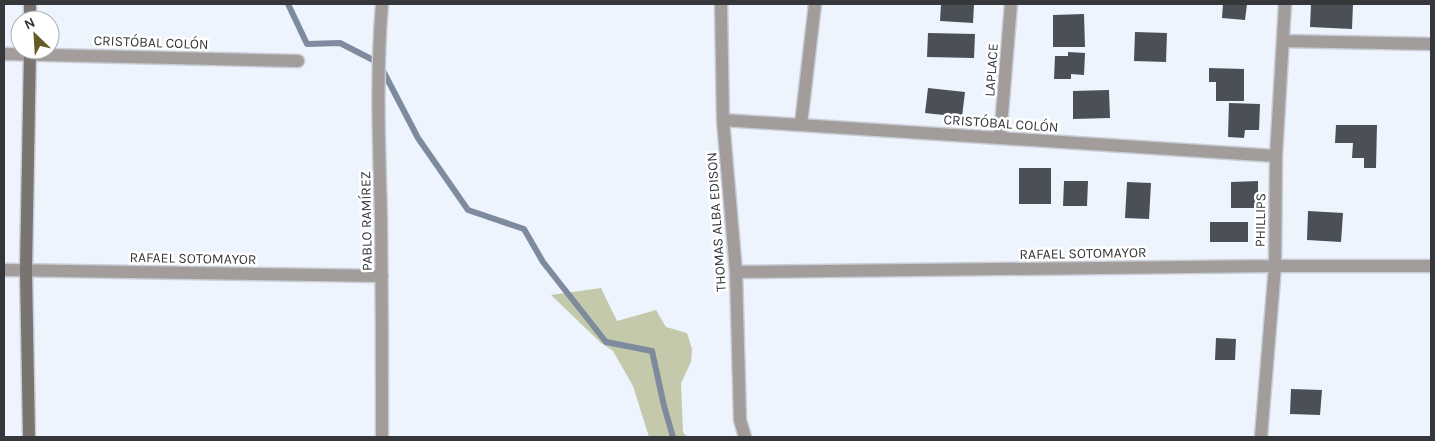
<svg xmlns="http://www.w3.org/2000/svg" width="1435" height="441" viewBox="0 0 1435 441" font-family="Karla,sans-serif">
	<style>
		.forest { fill: #c3c9aa }
		.lines { fill: none; stroke-linecap: round; stroke-linejoin: round }
		.stream { stroke: #7e8b9e; stroke-width: 6 }
		.building { fill: #4b5057 }
		.minor-casing { stroke: #c9ced6; stroke-width: 15 }
		.secondary-casing { stroke: #c9ced6; stroke-width: 15 }
		.minor { stroke: #a29d9b; stroke-width: 12 }
		.secondary { stroke: #7a7471; stroke-width: 12 }
		.labels { text-anchor: middle; stroke-width: 5; stroke-linejoin: round; paint-order: stroke }
		.street-label { font-size: 14px; fill: #35373b; stroke: #fff }
	</style>
	<rect width="100%" height="100%" fill="#eef4fd"/>
	<path class="forest" d="M601,288l16,33 39,-11 10,17 21,6 5,16 -1,13 -10,21 2,49 4,5h-38l-16,-51 -20,-35 -12,-8 -50,-48z"/>
	<g class="lines">
		<path class="stream" d="M288,4l19,40 33,-1 39,20 39,75 50,72 56,19 19,33 63,80 46,9 12,55 9,31"/>
	</g>
	<path class="building" d="M941,4h33l-1,19 -33,-2z
		M1223,4h24l-2,16 -23,-2z
		M1311,4h42l-1,25 -42,-2z
		M1084,14l1,33h-32v-32z
		M1135,32l32,1 -1,29 -32,-1z
		M928,33l47,1 -1,24 -47,-1z
		M1068,52l17,1 -1,22 -13,-1v5h-17l1,-23h13z
		M1209,68l35,1v32h-28v-19h-7z
		M928,88l37,4 -3,25 -37,-4z
		M1109,90l1,28 -37,1v-28z
		M1229,103l31,1 -1,26h-14l-1,8 -16,-1z
		M1336,125h41l-1,43h-12v-10h-12l1,-15h-18z
		M1019,168h32v36h-32z
		M1064,181h24l-1,25h-24z
		M1258,181v27h-27v-26z
		M1127,182l24,1 -2,36 -24,-1z
		M1308,211l35,2 -2,29 -34,-2z
		M1210,222h38v20h-38z
		M1216,338l20,1 -1,21h-20z
		M1291,389l31,1 -2,25 -30,-1z"/>
	<g class="lines">
		<defs>
			<path id="minor" d="M721,4l2,116 13,152 4,148 5,17
				M1284,41l147,3
				M4,54l294,7
				M723,120l553,36
				M801,124l14,-120
				M1000,138l11,-134
				M4,270l378,6
				M736,272l539,-6h156
				M382,437c0,-73 0,-147 -1,-220 -2,-71 -5,-142 1,-213
				M1261,437l14,-171 1,-110 9,-152"/>
			<path id="secondary" d="M30,4v16
				M29,437l-3,-167 4,-220"/>
		</defs>
		<use href="#minor" class="minor-casing"/>
		<use href="#secondary" class="secondary-casing"/>
		<use href="#minor" class="minor"/>
		<use href="#secondary" class="secondary"/>
	</g>
	<g class="labels">
		<g class="street-label">
			<text transform="translate(151 42) rotate(2)" y="5">CRISTÓBAL COLÓN</text>
			<text transform="translate(991 70) rotate(-86)" y="5">LAPLACE</text>
			<text transform="translate(1001 123) rotate(4)" y="5">CRISTÓBAL COLÓN</text>
			<text transform="translate(1260 220) rotate(-89)" y="5">PHILLIPS</text>
			<text transform="translate(366 221) rotate(-91)" y="5">PABLO RAMÍREZ</text>
			<text transform="translate(716 222) rotate(-94)" y="5">THOMAS ALBA EDISON</text>
			<text transform="translate(1083 253) rotate(-1)" y="5">RAFAEL SOTOMAYOR</text>
			<text transform="translate(193 258) rotate(1)" y="5">RAFAEL SOTOMAYOR</text>
		</g>
	</g>
	<rect width="1435" height="441" fill="none" stroke="#35373b" stroke-width="10"/>
	<g transform="translate(35 35) rotate(335)"><circle r="24" fill="#ffffff" stroke="#aeafb1"/>
	<path d="M0-4L9 19L0 12L-9 19Z" fill="#685a27"/>
	<text y="-8" font-size="14" font-weight="bold" text-anchor="middle" fill="#35373b">N</text>
	</g>
</svg>
